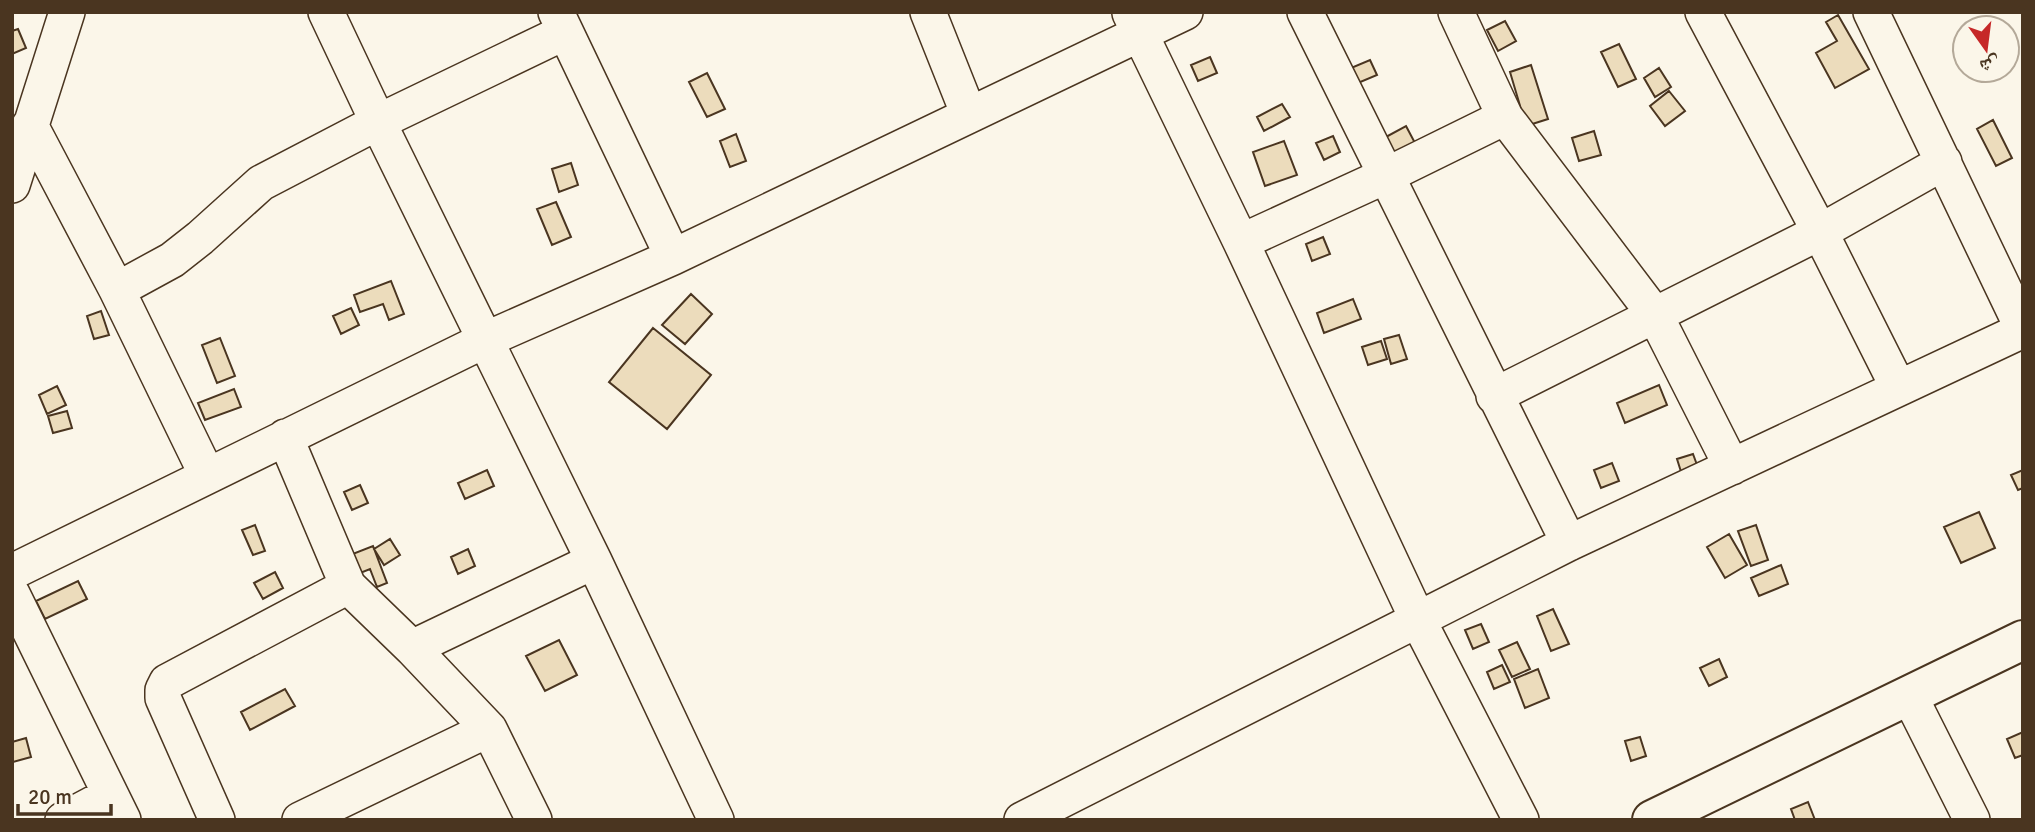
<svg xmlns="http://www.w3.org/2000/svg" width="2035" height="832" viewBox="0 0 2035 832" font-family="Signika,'Noto Naskh Arabic',sans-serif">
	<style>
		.building { fill: #ecdcbc; stroke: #4a3520; stroke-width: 2 }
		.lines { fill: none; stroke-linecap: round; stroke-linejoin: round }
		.minor-casing { stroke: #4a3520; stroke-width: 38 }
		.major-casing { stroke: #4a3520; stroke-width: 42 }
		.minor { stroke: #fbf6e9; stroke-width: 35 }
		.major { stroke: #fbf6e9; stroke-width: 38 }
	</style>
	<rect width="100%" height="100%" fill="#fbf6e9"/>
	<path class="building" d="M1838,15l31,54 -34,19 -19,-35 21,-12 -11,-19z
		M1505,21l11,20 -18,10 -11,-21z
		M18,29l8,19 -14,6v-23z
		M1619,44l17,35 -18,8 -17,-35z
		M1210,57l7,16 -19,8 -7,-16z
		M1370,60l7,15 -19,8 -7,-15z
		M1531,65l17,54 -22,7 -16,-54z
		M1659,68l12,19 -16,10 -11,-19z
		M707,73l18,36 -18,8 -18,-35z
		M1669,91l16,20 -20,15 -15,-20z
		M1282,104l8,13 -26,14 -7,-14z
		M1993,120l19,38 -16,8 -19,-37z
		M1406,126l9,17 -23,12 -8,-17z
		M1594,131l7,24 -22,6 -7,-23z
		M736,134l10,27 -16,6 -10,-26z
		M1333,136l7,16 -16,8 -8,-17z
		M1284,141l13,34 -32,11 -12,-34z
		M571,163l7,22 -19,7 -7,-23z
		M556,202l15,35 -19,8 -15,-36z
		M1323,237l7,17 -18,7 -6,-17z
		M391,281l13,33 -15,6 -6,-16 -23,8 -6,-17z
		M691,294l21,20 -27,30 -23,-19z
		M1353,299l8,20 -37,14 -7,-20z
		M351,308l8,17 -18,9 -8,-18z
		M101,311l8,24 -15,4 -7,-23z
		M653,328l58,47 -44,54 -58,-47z
		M1399,335l8,24 -16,5 -7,-25z
		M220,338l15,38 -18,7 -15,-38z
		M1381,341l6,18 -19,6 -6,-18z
		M1659,385l8,20 -42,18 -8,-20z
		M57,386l9,19 -19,9 -8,-19z
		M234,389l7,18 -36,13 -7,-17z
		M67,411l5,17 -19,5 -5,-17z
		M1693,454l7,19 -17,5 -6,-19z
		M1612,463l7,18 -18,7 -7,-18z
		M487,470l7,16 -29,13 -7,-16z
		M2023,470v18l-5,2 -7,-15z
		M360,485l8,18 -16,7 -8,-18z
		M1979,512l16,36 -34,15 -17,-36z
		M255,525l10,26 -12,4 -11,-25z
		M1756,525l12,35 -17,6 -13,-35z
		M1729,534l18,31 -22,13 -18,-31z
		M390,539l10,16 -16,10 -10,-16z
		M373,546l14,37 -10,4 -7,-18 -35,14 -8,-19z
		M468,549l7,17 -17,8 -7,-17z
		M1781,565l7,19 -29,12 -8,-18z
		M275,572l8,16 -20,11 -9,-16z
		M78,581l9,18 -42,20 -9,-18z
		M1553,609l16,35 -18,7 -14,-35z
		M1481,624l8,18 -16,7 -8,-19z
		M559,640l18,35 -32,16 -19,-35z
		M1517,642l13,27 -18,8 -13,-27z
		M1719,659l8,18 -18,9 -9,-18z
		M1502,665l8,17 -16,7 -7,-17z
		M1538,669l11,29 -24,10 -11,-29z
		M285,689l10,17 -45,24 -9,-18z
		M2023,732v23l-8,3 -8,-19z
		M1640,737l6,19 -15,5 -6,-20z
		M26,738l5,19 -18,5 -1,-20z
		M1808,802l7,18h-20l-4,-11z"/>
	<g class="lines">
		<defs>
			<path id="minor" d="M326,12l52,110 216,439 122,259
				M556,12l117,245
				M928,12l41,103
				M1305,12l264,531
				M1456,12l49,105 150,198 77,152
				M1703,12l117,220 78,155
				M1871,12l152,317
				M1130,13l111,229 177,378 103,200
				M30,125l87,165 90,185
				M12,185l55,-173
				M1241,242l144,-66 120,-59
				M117,290l55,-30 28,-22 61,-55 117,-61 187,-90
				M1494,396l326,-164 124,-70
				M285,437l63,149 64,62 77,81 45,91
				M12,572l473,-232 188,-83 512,-245
				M12,594l111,226
				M412,648l182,-87
				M1909,695l63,125
				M63,820l47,-25
				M217,820l-54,-122v-8l4,-8 181,-96
				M300,820l189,-91
				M1022,820l547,-277 454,-213"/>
			<path id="major" d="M1652,820l371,-180"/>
		</defs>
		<use href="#minor" class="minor-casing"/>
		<use href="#major" class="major-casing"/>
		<use href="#minor" class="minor"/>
		<use href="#major" class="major"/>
	</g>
	<rect width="2035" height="832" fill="none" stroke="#4a3520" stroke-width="28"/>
	<g transform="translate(1986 49) rotate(166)"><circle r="33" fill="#fbf6e9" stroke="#b4a999" stroke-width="2"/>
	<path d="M0-5L12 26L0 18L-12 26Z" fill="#c62828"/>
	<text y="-10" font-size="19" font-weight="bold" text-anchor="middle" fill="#4a3520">ش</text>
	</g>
	<path d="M18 804v10h93v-10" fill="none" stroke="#4a3520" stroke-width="3.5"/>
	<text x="28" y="804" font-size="21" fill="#4a3520" stroke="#fbf6e9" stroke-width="5" paint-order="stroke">20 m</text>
</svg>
